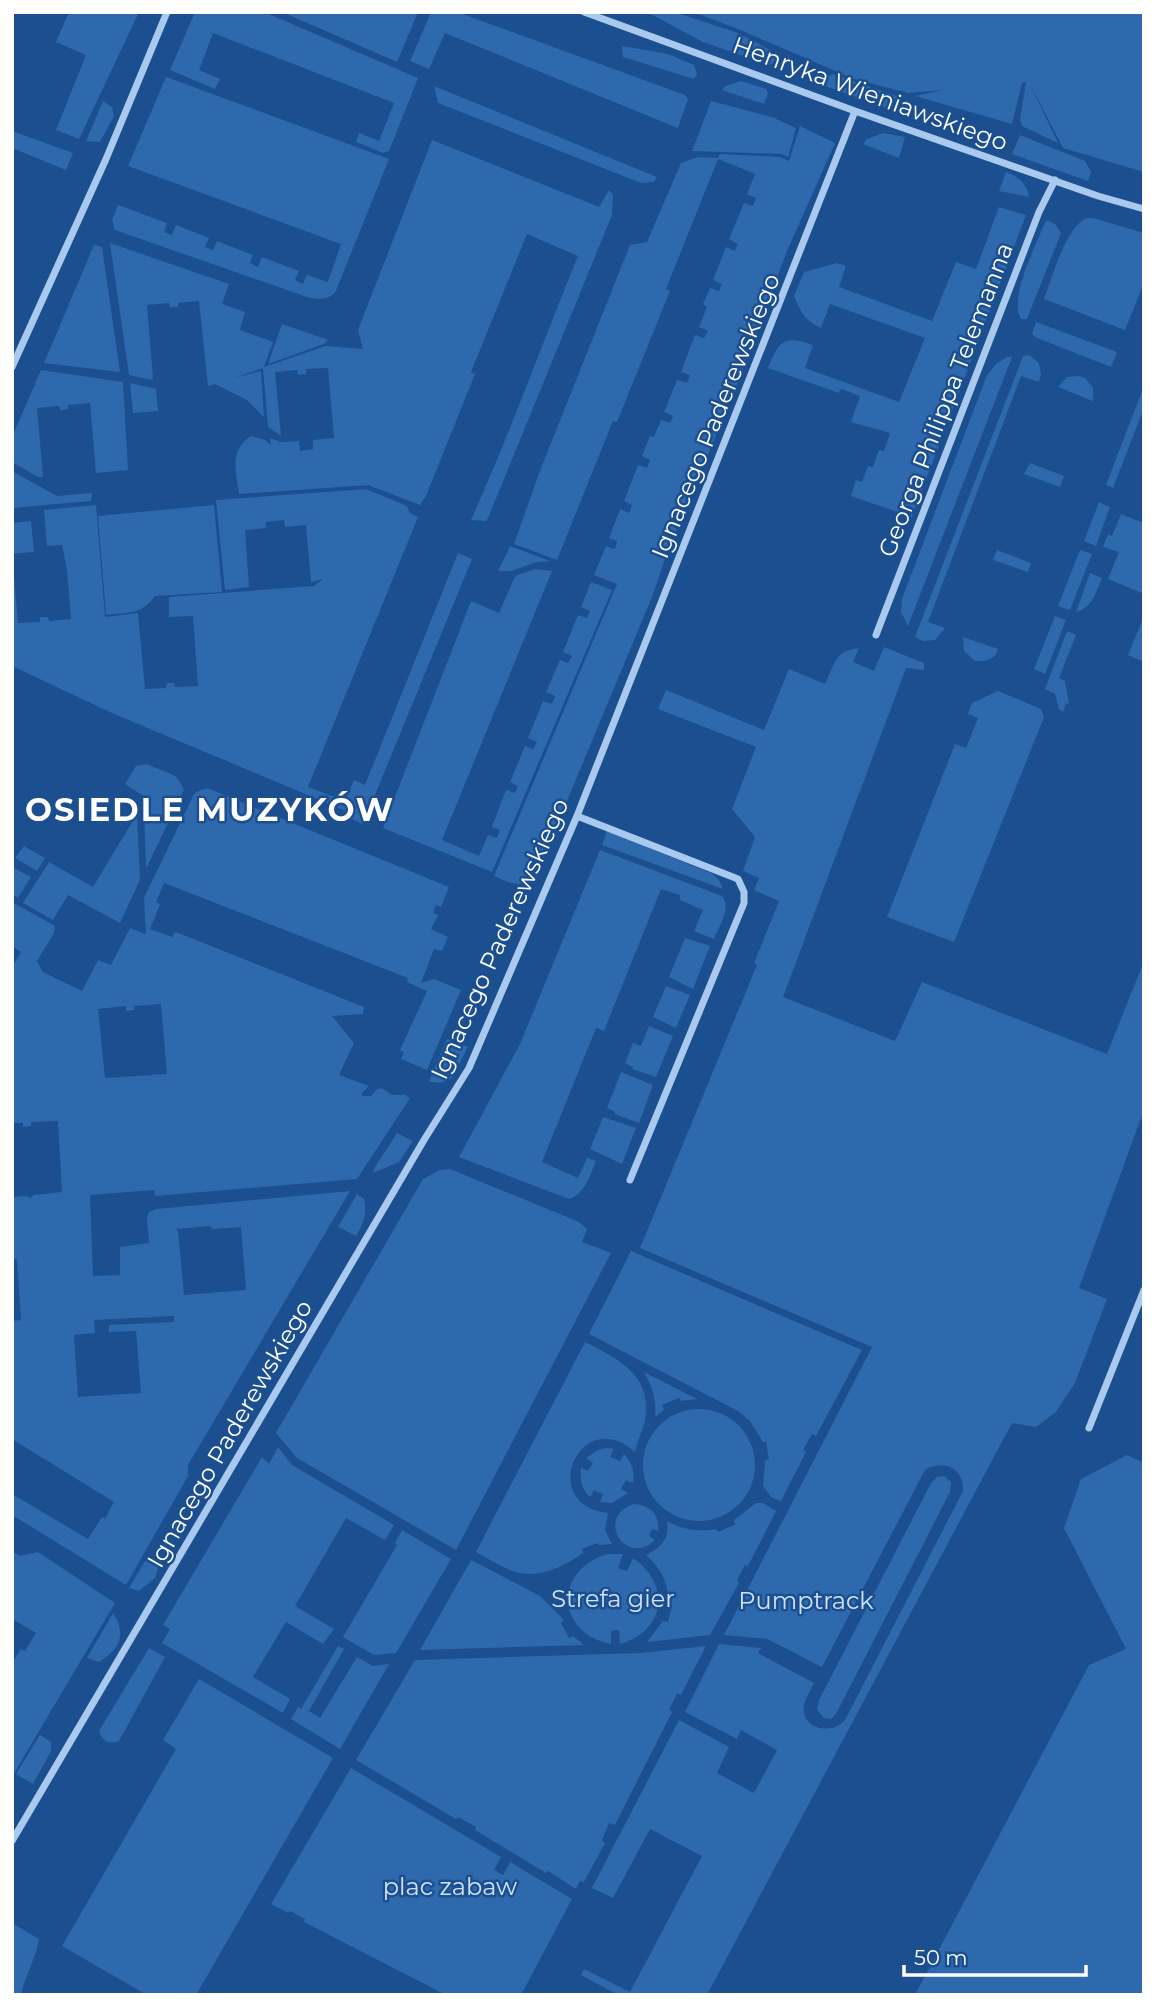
<svg xmlns="http://www.w3.org/2000/svg" width="1156" height="2007" viewBox="0 0 1156 2007" font-family="Montserrat,sans-serif">
	<style>
		.green { fill: #2e69ad; fill-rule: evenodd }
		.lines { fill: none; stroke-linecap: round; stroke-linejoin: round }
		.street { stroke: #a9c9ee; stroke-width: 7 }
		.labels { text-anchor: middle; stroke-width: 5; stroke-linejoin: round; paint-order: stroke }
		.street-label { font-size: 24px; fill: #fff; stroke: #1b4f8f }
		.park-label { font-size: 24px; fill: #cfe3fa; stroke: #1b4f8f }
		.district-label { font-size: 32px; font-weight: bold; letter-spacing: 2px; fill: #fff; stroke: #1b4f8f }
	</style>
	<rect width="100%" height="100%" fill="#1b4f8f"/>
	<path class="green" d="M69,12h70l-60,127 -23,-9 30,-75 -30,-13z
		M195,12h69l154,66 -29,73 -6,2 -27,-11 3,-9 20,8 15,-38 -181,-70 -14,37 21,9 -5,10 -45,-19z
		M282,12h136l-21,50z
		M431,12h26l228,83 3,4 -10,29 -233,-95 -16,36 -19,-8z
		M647,12h27l64,21 38,20v8l-7,4 -66,-23z
		M693,12h451v160l-81,-24 -34,-66 29,61 -36,-17 -2,-7 6,-37 -4,1 -10,41 -97,-28 28,-6 -35,3 -54,-14 -116,-50z
		M622,46l46,8 26,11 3,9 -3,5 -71,-22z
		M833,74l2,1 65,22 -13,11 -65,-23 2,-7z
		M166,77l223,82 -54,134c-8,7 -17,7 -28,4l-192,-67 -3,-10 6,-15 49,18 -3,9 8,3 4,-10 33,13 -4,9 8,3 4,-9 36,14 -3,8 8,4 4,-10 37,14 -4,9 8,4 4,-9 21,7 13,-38 -213,-78z
		M741,81l25,8 2,4 -4,11 -42,-14 4,-4z
		M434,86l223,91 -3,5 -13,1 -203,-80z
		M103,101l9,6 2,9 -14,26 -14,-1z
		M711,101l61,16 24,11 -8,29 -6,-3 -90,-3z
		M800,126l35,17 -48,108 -50,134 -69,165 -16,47 -115,276c-11,18 -27,10 -43,3l123,-292 -23,-9 12,-29 9,3 2,-8 -8,-3 11,-29 9,4 3,-8 -8,-4 14,-36 9,3 3,-8 -8,-4 8,-20 4,1 7,-17 9,3 3,-7 -9,-4 13,-32 10,3 3,-8 -9,-3 14,-37 9,3 4,-7 -9,-4 8,-20 -4,-3 7,-16 9,3 3,-7 -9,-4 13,-33 9,4 3,-7 -9,-5 15,-36 9,3 3,-8 -9,-4 8,-20 -37,-15 -52,130 4,2 -53,131 -4,-1 -56,139 -43,-16 27,-76 89,-223 17,-3 34,-79 17,-6 20,1 2,-4 60,3 9,4z
		M12,131l61,22 -7,17 -54,-22z
		M883,133l22,4 -6,21 -36,-14 4,-5z
		M1020,135l65,26 6,11 -3,9 -76,-27z
		M432,140l167,67 10,-17 4,5 -1,20 -124,303 -2,3 -15,-1c39,-87 71,-176 107,-264l-51,-22 -56,138 4,2 -49,122 -6,9 -52,-20 -129,9c-3,-22 -10,-44 12,-58l14,4 6,5 -1,-7 11,4 18,-1 1,10 13,-2v-9l21,-2 -6,-70 -22,1v5l-8,1 -1,-5 -22,2 6,64 -13,-9 -5,-59 -29,10 27,-7 3,46 -17,-17 -32,-16 -7,2 -9,-85 -21,2v4h-8l-1,-4 -22,2 6,73 -1,2 -23,-5 -19,-132 119,41 -7,20 23,8 -5,18 33,12 -9,25 62,-21 37,3 -5,-19z
		M1006,172c12,5 21,11 23,25l-30,-6z
		M999,207l27,8 -114,302 -61,-21 5,-16 6,2 6,-16 5,1 6,-17 5,1 6,-18 -39,-11 9,-26 -19,-7 -2,4 -71,-25c10,-26 16,-34 45,-23l-8,23 94,34 26,-64 -95,-34 -9,24c-15,-6 -21,-17 -27,-32l10,-24 33,-9 9,3 -7,21 93,34 24,-59 20,7z
		M1087,218h6l51,15v50l-19,47 -81,-31c8,-21 22,-73 43,-81z
		M1046,220l9,4 6,9 -34,86h-6c-13,-21 16,-76 25,-99z
		M94,245l8,2 18,125 -76,-9z
		M1036,322l81,30 -6,15 -74,-29 -5,-4z
		M282,324l46,16 -4,4 -56,20z
		M1029,355l10,8 2,12 -2,7 -18,-6 -93,246 17,6 -10,12 -12,1 -8,-4 108,-281z
		M1007,357h5l-104,269 -7,-14 1,-13 85,-224 9,-11z
		M41,370l82,12 5,88 -32,3 -6,-70 -22,2v4l-8,1 -1,-4 -22,2 6,69h-5l-26,-15v-25z
		M1079,376l6,2 8,10v13l-35,-14 9,-10z
		M130,383l26,6 2,22 -25,2z
		M1144,386v22l-31,80 -7,-3z
		M1030,463l34,13 -4,11 -36,-13z
		M12,471l45,25 35,-3 -1,8 -79,7z
		M366,489l41,17 3,7 8,4 -110,270 37,14 9,-21 11,5 93,-232 14,6 -109,265 -11,-5 1,-5 -241,-101 -100,-47v-143l19,-2 3,31 -22,2 6,69 22,-1v-5h8l1,4 22,-2 -4,-49 -5,-25 -15,1 -3,-36 52,-5 9,112 33,-4 7,76 21,-1 1,-5h7l1,4 23,-1 -5,-70 -24,1v-20l145,-11 9,-7 -12,3 -5,-57 -21,2 -1,-7 -18,2v6l-21,2 4,57 -24,3 -9,-90z
		M1099,502l11,5 -14,39 -12,-5z
		M214,505l8,87 -67,4c-14,19 -27,16 -49,19l-8,-99z
		M1121,514l23,9v71l-36,-15 11,-27 -16,-5 5,-13 4,2z
		M510,546l40,15 -13,1 -26,9h-13z
		M997,550l34,13 -3,9 -35,-12z
		M1080,550l12,4 -22,56 -12,-4z
		M535,569l17,2 -110,269 37,16 9,-21 9,3 3,-8 -8,-3 14,-37 9,3 3,-7 -8,-4 15,-36 8,3 4,-7 -9,-4 15,-37 9,3 3,-8 -9,-4 14,-32 8,3 4,-7 -9,-4 15,-37 9,3 3,-7 -9,-4 10,-25 21,8 -120,282 -109,-44 88,-227 28,12 16,-37z
		M1090,573l12,5c-6,14 -9,29 -26,34z
		M1055,616l11,4 -21,54 -11,-5z
		M1144,616v46l-16,-7z
		M1067,631l9,4 -17,43 6,3 4,23 -3,-1 -3,9 -4,-3 -4,-15 -10,-5z
		M963,637l35,12c-3,12 -13,12 -23,12l-11,-10z
		M884,647l40,16v7l-18,-2 -123,329 112,44 27,-59 185,72 37,-93v149l-65,178 28,11 -32,84 -19,29 -20,15 -24,-4 -305,572h-89l-37,-20 3,-6 46,23 72,-136 -52,-27 -37,69 -21,-10 87,-168 50,27 -12,26 37,20 23,-43 -36,-20 -4,9 -52,-27 34,-68 42,4 -3,5 56,30c-3,6 -8,15 -10,22 -4,24 28,31 41,15l118,-229c1,-23 -19,-32 -38,-21l-103,197 -55,-28 -43,-4 148,-288 -232,-99 117,-283 -3,-2 25,-62 -25,-11 5,-12 -16,-7 12,-34 -23,-28 24,-62 -98,-38 8,-19 98,40 25,-61 36,15c10,-20 9,-33 34,-36l-6,14 21,9z
		M998,691l43,18 3,8 -90,225 -67,-25 68,-173 11,4 12,-30 -10,-4 4,-11z
		M146,764l30,12 8,13 -38,80 -2,-59 6,-10 -25,-16 11,-18z
		M207,788l242,99 -8,20 -5,-2 -3,8 5,2 -7,14 17,8 -6,14 -8,-2 -13,34 13,-4 27,11 -34,80 -26,-11 3,-7 -4,-2 27,-59 -20,-9 1,-4 -244,-95 -8,19 4,2 -10,25 22,8 3,-5 6,2 183,73 -1,7 -31,2 22,27 -15,32 30,11 -8,8 2,2h8c10,-12 10,-8 21,-1h14l4,3 -53,81 -202,17 -1,-6 -64,5 3,81 27,-1v-28l29,-4 -2,-25 2,-6 7,-3 194,-18 -162,274v11l-62,109 -114,-70v-21l76,45 14,-22 3,2 9,-17 -102,-63v-118l9,-1 -4,-61h-5v-62l15,-1 3,2 4,-3 28,-3 -4,-71 -27,1v4l-8,1v-4h-11v-156l9,-15 -9,-6v-44l43,24 -1,7 -17,28 6,11 39,19 16,-31 13,5 19,-37 16,6 -2,-36 49,-102 3,-4zM161,1004l6,70 -62,4 -7,-69 28,-3v5l8,-1v-4zM210,1226l3,3 28,-2 5,63 -62,5 -6,-64 -3,-2zM174,1316v6l-65,3v7l27,-1 5,62 -63,4 -4,-62 21,-2 -1,-13z
		M137,814l3,66 -20,43 -52,-28 -15,25 -30,-17 26,-41 44,25z
		M607,831l106,43 6,6 4,9 -121,-44z
		M24,846l21,12 -8,13 -22,-13z
		M600,850l122,46c10,12 -3,30 -8,43l-20,-8 9,-21 -23,-10v-5l-19,-6 -57,142 -8,-3 -54,134 36,16 9,-20 9,3c-6,14 -11,33 -27,38l-110,-42 61,-113z
		M12,867l19,10 -13,21 -6,-4z
		M685,938l25,8 -17,43 -24,-12z
		M666,986l24,9 -14,33 -23,-11z
		M649,1026l24,10 -17,41 -24,-8 1,-2 -8,-4 8,-20 8,3z
		M447,1039l21,8 -16,31c-7,5 -15,6 -23,3z
		M621,1072l32,13 -14,38 -24,-9v-2l-8,-4z
		M603,1117l33,11 -14,36 -32,-15z
		M397,1133l16,8 -14,21 -26,11 2,-6z
		M450,1169l129,53 8,7 -5,13 29,11 -155,297 -159,-92 -21,-25 147,-254 17,-9z
		M357,1194l7,5c3,15 0,24 -8,37l-18,-9z
		M631,1251l231,99 -46,86 -4,-2 -9,16 3,2 -25,49 -10,-4 -8,-11 2,-25 4,-2 -3,-17h-3l-13,-21 -12,-10 -149,-77z
		M585,1342c33,17 68,33 60,78 -2,11 -8,21 -10,32 -55,-49 -99,53 -27,61l-3,17 7,14 -13,1 -1,-2 -16,6 1,4c-18,13 -44,26 -67,19 -14,-4 -27,-13 -40,-20z
		M644,1372l53,27 -16,2 -2,-3 -17,7 2,5 -9,7c2,-17 -3,-30 -11,-45z
		M643 1465a56 56 0 1 1 112 0a56 56 0 1 1-112 0Z
		M278,1447l14,18 102,60 -9,15 -39,-22 -51,88 39,23 -11,15 -37,-22 -33,55 37,22 -7,14 -121,-70 8,-14 -7,-4 99,-168 7,7z
		M606,1448l8,1 -4,8 10,4 4,-7c8,9 11,17 9,29l-7,-3 -5,9 7,4 -16,10 -12,-1 3,-8 -9,-4 -4,7c-9,-8 -10,-17 -9,-29l7,3 5,-8 -7,-5 12,-8z
		M1127,1455l17,8v532h-229l174,-330 37,-16 -62,-121 17,-49z
		M944,1476l7,6 -1,10 -114,222 -5,5 -7,-1 -7,-8 2,-10 112,-217 6,-6z
		M756,1503h7l13,8 -28,55 -3,-1 -8,15 2,3 -29,52 -63,7 16,-21 5,1 4,-17 -4,-1c1,-20 -7,-36 -22,-49 15,-7 24,-16 21,-34 16,9 31,11 49,8l2,3 17,-7 -1,-5z
		M634,1504c17,1 26,11 24,27l-6,-2 -3,7 6,4c-29,28 -61,-23 -21,-36z
		M402,1530l49,29 -55,94 -22,2 -31,-18 54,-92 -2,-2z
		M12,1551l8,5 18,-4 77,51 -102,172 -1,-112 9,-14 4,2 11,-18 -24,-14z
		M607,1554h16l-5,14 9,3 6,-13c38,26 33,73 -13,86l-1,-14 -8,1v13c-55,-11 -58,-73 -4,-90z
		M148,1556l7,5 3,8 -3,9 -16,13 -10,-3z
		M471,1560l69,36 24,24 -3,3 8,15 4,-2 11,9 -164,5z
		M113,1613c14,21 7,36 -14,49l-12,-4z
		M338,1646l6,3 -35,62 11,7 37,-61 16,9 16,-2 -49,85 -49,-30 7,-12 3,2z
		M706,1646l-25,49 -4,-1 -8,16 3,2 -57,113 -6,-2 -7,17 3,3 -21,39 -4,-1 -4,8 -28,-18 -2,2 -71,-43 1,-3 -18,-10 -2,2 -100,-59 59,-100 226,-7z
		M149,1648l16,9 -46,84c-10,4 -17,0 -20,-10z
		M199,1679l134,79 -137,237h-49l-85,-49 114,-197 -13,-9z
		M40,1735l11,7v9l-18,33 -17,-10z
		M351,1768l150,89 -7,13 9,5 7,-13 62,37 -51,96h-75l-142,-73 1,-3 -15,-8 -2,2 -17,-9z
		M12,1923l27,16c-3,20 -14,36 -18,56h-9z"/>
	<g class="lines">
		<path class="street" d="M584,12l271,99 243,85 46,13
			M12,367l94,-208 61,-147
			M876,635l163,-423 16,-32
			M577,816l161,63 6,13v11l-114,277
			M1089,1428l55,-138
			M12,1841l412,-701 45,-72 108,-252 278,-705"/>
	</g>
	<g class="labels">
		<g class="street-label">
			<text transform="translate(870 94) rotate(20)" y="8">Henryka Wieniawskiego</text>
			<text transform="translate(946 400) rotate(-69)" y="8">Georga Philippa Telemanna</text>
			<text transform="translate(716 416) rotate(-68)" y="8">Ignacego Paderewskiego</text>
			<text transform="translate(500 939) rotate(-66)" y="8">Ignacego Paderewskiego</text>
			<text transform="translate(230 1434) rotate(-60)" y="8">Ignacego Paderewskiego</text>
		</g>
		<g class="park-label">
			<text x="613" y="1607">Strefa gier</text>
			<text x="806" y="1609">Pumptrack</text>
			<text x="450" y="1895">plac zabaw</text>
		</g>
		<g class="district-label">
			<text x="210" y="821">OSIEDLE MUZYKÓW</text>
		</g>
	</g>
	<rect width="1156" height="2007" fill="none" stroke="#ffffff" stroke-width="28"/>
	<path d="M904 1965v10h182v-10" fill="none" stroke="#ffffff" stroke-width="3.5"/>
	<text x="914" y="1965" font-size="21" fill="#ffffff" stroke="#1b4f8f" stroke-width="5" paint-order="stroke">50 m</text>
</svg>
